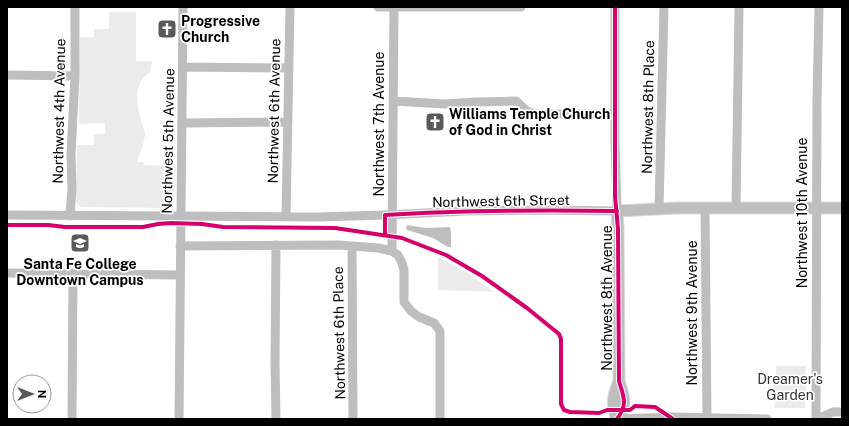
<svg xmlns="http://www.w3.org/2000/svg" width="849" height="426" viewBox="0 0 849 426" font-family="'Public Sans',sans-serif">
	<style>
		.green { fill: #ebebeb }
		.water { fill: #bebebe }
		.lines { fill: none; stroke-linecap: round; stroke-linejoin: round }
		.major-casing { stroke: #dbdbdb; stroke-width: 13 }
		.minor { stroke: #bebebe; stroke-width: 9 }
		.major { stroke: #bebebe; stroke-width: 11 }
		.cycleway-casing { stroke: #fff; stroke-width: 6 }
		.cycleway { stroke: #d6006c; stroke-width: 4 }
		.labels { text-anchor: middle; stroke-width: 3.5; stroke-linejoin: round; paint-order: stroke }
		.poi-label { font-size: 14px; font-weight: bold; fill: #000; stroke: #fff; text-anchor: start }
		.street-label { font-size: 14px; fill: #000; stroke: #fff }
		.park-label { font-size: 14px; fill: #323232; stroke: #fff }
	</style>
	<rect width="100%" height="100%" fill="#fff"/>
	<path class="green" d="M109,12h27v49h16l-2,11c-17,11 -14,30 -9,48 1,4 4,10 4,15 -1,9 -5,18 -8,27h7v3l31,1 -1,39 -5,3 -88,-1 -5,-5 1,-57h17v-11h11v-11l-26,1 1,-87h14v-8h15z
		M438,257l28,15 28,20 -56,-2z
		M776,366h30l-1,42h-30z"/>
	<path class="water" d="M407,225l19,3 24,-1 1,5v15h-3l-15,-9 -26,-8 -1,-2z"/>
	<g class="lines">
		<defs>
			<path id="major" d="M617,419c11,-15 7,-21 2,-38l-1,-152 -1,-18 60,-3h165
				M617,419c-6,-15 -4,-23 2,-38"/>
		</defs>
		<use href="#major" class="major-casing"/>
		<path class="minor" d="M378,7h143
			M183,67l106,1
			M7,75l68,1
			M393,101l52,3 31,-2 40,-1 11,10 9,3h78
			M183,123l105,-1
			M659,208l5,-201
			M705,208l2,210
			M736,208l3,-201
			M7,215l311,2 67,-2 80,-4 78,-1 74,1 -2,-70v-134
			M70,216l2,-28 -1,-34 4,-78v-69
			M286,216l4,-209
			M180,246l159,-1 39,3 14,3 6,4 4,8 2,7v32l7,9 8,6 15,6 6,8v88
			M352,246l1,173
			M392,251l2,-244
			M7,273l173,2
			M72,419l1,-146
			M179,419l4,-412
			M276,419l-1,-55 1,-119
			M621,419l50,-2 96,2
			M816,419l1,-319 2,-93
			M817,419l16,-7h9"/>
		<use href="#major" class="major"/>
		<defs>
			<path id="cycleway" d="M615,7v189l3,33 1,152c5,17 9,23 -2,38
				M7,225h41l17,2h78l15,-3 13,-1 31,1 21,3 112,1 67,10 44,17 36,21 45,32 32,26 2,5v65l3,6 6,2 29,1 8,-3h23l5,-4 20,1 18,12
				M385,235v-20c77,-5 154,-5 232,-4"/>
		</defs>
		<use href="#cycleway" class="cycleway-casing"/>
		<use href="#cycleway" class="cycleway"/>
	</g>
	<defs>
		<symbol id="church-square" viewBox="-11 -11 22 22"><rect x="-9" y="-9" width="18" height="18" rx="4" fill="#595959" stroke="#fff"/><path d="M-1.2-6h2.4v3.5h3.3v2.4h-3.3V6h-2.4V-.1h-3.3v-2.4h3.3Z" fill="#fff"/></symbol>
		<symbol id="university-square" viewBox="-11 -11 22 22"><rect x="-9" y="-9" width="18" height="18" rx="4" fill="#595959" stroke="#fff"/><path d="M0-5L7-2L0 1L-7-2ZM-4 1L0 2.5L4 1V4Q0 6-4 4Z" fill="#fff"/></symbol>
	</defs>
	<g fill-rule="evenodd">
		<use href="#church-square" x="156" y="18" width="22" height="22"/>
		<use href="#church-square" x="424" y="111" width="22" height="22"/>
		<use href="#university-square" x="69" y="232" width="22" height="22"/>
	</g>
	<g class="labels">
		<g class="poi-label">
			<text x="181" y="26">Progressive<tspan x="181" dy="16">Church</tspan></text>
			<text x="449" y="119">Williams Temple Church<tspan x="449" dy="16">of God in Christ</tspan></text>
			<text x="80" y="269" text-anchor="middle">Santa Fe College<tspan x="80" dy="16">Downtown Campus</tspan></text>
		</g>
		<g class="street-label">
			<text transform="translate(648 107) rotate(-89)" y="5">Northwest 8th Place</text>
			<text transform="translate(59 111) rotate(-89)" y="5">Northwest 4th Avenue</text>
			<text transform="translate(274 111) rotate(-89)" y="5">Northwest 6th Avenue</text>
			<text transform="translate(379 124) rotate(-90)" y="5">Northwest 7th Avenue</text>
			<text transform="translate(168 141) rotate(-89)" y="5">Northwest 5th Avenue</text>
			<text transform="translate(501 201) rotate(-1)" y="5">Northwest 6th Street</text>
			<text transform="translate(802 213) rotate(-90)" y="5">Northwest 10th Avenue</text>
			<text transform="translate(607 298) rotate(-90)" y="5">Northwest 8th Avenue</text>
			<text transform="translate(692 313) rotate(-90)" y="5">Northwest 9th Avenue</text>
			<text transform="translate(339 333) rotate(-91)" y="5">Northwest 6th Place</text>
		</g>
		<g class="park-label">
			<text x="790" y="384">Dreamer's<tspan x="790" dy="16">Garden</tspan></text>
		</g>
	</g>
	<rect width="849" height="426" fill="none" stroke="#000000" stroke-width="16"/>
	<g transform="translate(32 394) rotate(90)"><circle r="19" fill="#ffffff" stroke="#999999"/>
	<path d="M0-3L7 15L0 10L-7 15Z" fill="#595959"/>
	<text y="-6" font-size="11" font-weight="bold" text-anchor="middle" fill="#000000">N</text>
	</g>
</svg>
